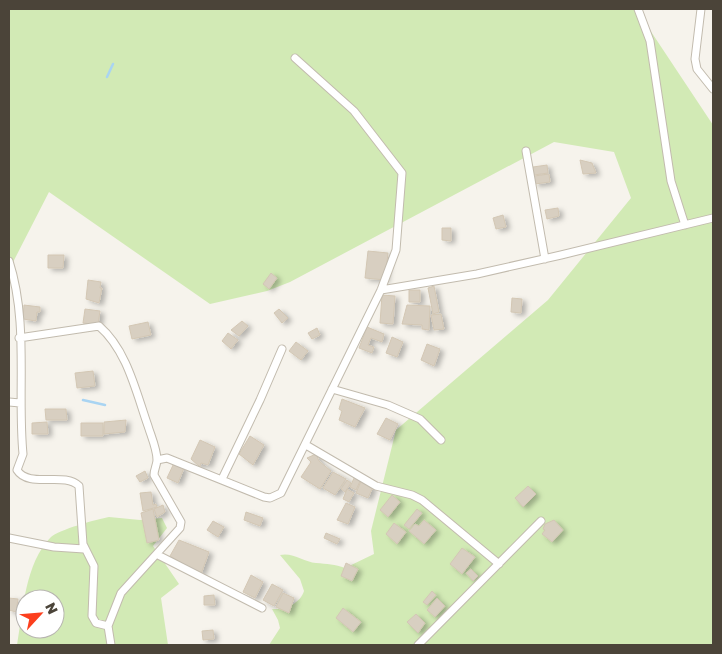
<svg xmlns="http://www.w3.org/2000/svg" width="722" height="654" viewBox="0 0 722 654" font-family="'Golos Text',sans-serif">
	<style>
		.green { fill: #d2eab5; fill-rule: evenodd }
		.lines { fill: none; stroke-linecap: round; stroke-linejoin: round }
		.stream { stroke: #a9d4f2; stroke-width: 2.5 }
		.building { fill: #d8cfc1; stroke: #d3c7b4; filter: url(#shadow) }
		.street-casing { stroke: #c2bbae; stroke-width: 9 }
		.street { stroke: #fff; stroke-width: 7 }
	</style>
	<defs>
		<filter id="shadow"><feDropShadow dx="4" dy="2.5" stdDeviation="2.5" flood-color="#0004"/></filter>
	</defs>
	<rect width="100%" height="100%" fill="#f6f3ec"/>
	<path class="green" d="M9,9h627l77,116v520h-444l11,-17 -2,-8 -6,-11c12,1 28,-5 32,-18l-4,-12 -20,-24c13,-3 24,7 36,8 11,1 19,1 29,5l29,-14 -3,-23 25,-101 152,-130 83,-102 -17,-46 -60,-10 -264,140 -23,9 -57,13 -161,-112 -40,78z
		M109,517l31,3 22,-2 5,10 -14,18 26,38 -18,14 7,47h-151c6,-34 8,-82 34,-108 7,-7 47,-18 58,-20zM25,599h30v30h-30z"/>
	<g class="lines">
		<path class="stream" d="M107,77l6,-13
			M83,400l22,5"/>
	</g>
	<path class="building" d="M580,160l12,3 4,10 -13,1z
		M547,165l1,8 -14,2 -1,-8z
		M549,174l1,8 -15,2 -1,-8z
		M558,208l1,8 -12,3 -2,-9z
		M503,215l3,12 -10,2 -3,-11z
		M442,228h9v13l-9,-1z
		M368,251l20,2 -3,27 -20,-2z
		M48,255h16l-1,13h-15z
		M271,273l6,5 -8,11 -6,-5z
		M88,280l13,2 -1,6h2l-3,15 -13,-4z
		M434,286l5,26 -6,2 -5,-26z
		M409,290h11v12h-11z
		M382,295l13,1 -2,28 -13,-1z
		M512,298l10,1 -1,14 -10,-1z
		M24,305l16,2v5h-3l-1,9 -13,-2z
		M407,305l23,1 -1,24 -7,-1v-4l-20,-1z
		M85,309l15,2 -2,14 -15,-2z
		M279,309l9,9 -6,5 -8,-10z
		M441,314l3,15 -10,1 -3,-15z
		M242,321l6,5 -9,10 -8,-6z
		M148,322l3,13 -19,4 -3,-13z
		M367,327l17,7 -2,8 -11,-4 -3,7 6,2 -2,6 -13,-5z
		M317,328l3,7 -8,4 -4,-6z
		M228,333l10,7 -7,9 -9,-8z
		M392,337l11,5 -6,15 -11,-4z
		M296,342l12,9 -7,9 -12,-9z
		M427,344l13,5 -6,17 -13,-6z
		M93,371l2,15 -18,2 -2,-15z
		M342,399l23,9 -10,19 -16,-7 3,-9 -3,-2z
		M45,409h21l1,11h-21z
		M386,418l12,6 -8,16 -13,-6z
		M126,420l-1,12 -21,2v-12z
		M47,422l1,12h-16v-11z
		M81,423h22v13h-22z
		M250,436l14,9 -11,20 -14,-11z
		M200,440l15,7 -7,18 -7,-2 -1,4 -9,-8z
		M316,454l3,7 12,10 -11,18 -19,-12 10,-15 -4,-4z
		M174,463l10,5 -6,15 -11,-5z
		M145,471l3,7 -8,4 -4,-6z
		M333,472l13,7 -11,16 -12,-7z
		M355,476l6,3 -5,11 -6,-3z
		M347,480l4,3 -6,9 -4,-3z
		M361,481l12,6 -5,11 -12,-5z
		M528,486l8,8 -13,13 -8,-9z
		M347,489l7,4 -5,9 -6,-3z
		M151,492l2,13 3,-1 1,3 -14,4 -3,-18z
		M392,495l8,7 -12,15 -8,-7z
		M346,503l9,4 -7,17 -11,-4z
		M163,505l2,7 -8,5 -3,-8z
		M153,509l6,31 -12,3 -6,-30z
		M417,509l5,4 -13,16 -5,-4z
		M246,512l17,6 -3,8 -16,-6z
		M424,520l12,10 -12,14 -15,-13 6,-7 4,2z
		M554,520l9,10 -11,12 -10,-8 3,-4 -2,-1 2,-5z
		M213,521l11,6 -6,10 -11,-7z
		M394,523l12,9 -9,12 -11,-10z
		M326,533l14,6 -3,5 -13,-6z
		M179,540l30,12 -8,22 -31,-18z
		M462,548l13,9 -13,17 -12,-10z
		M346,563l12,6 -6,12 -11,-5z
		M471,569l7,7 -5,5 -7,-8z
		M251,575l12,7 -8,16 -12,-6z
		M272,584l11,6 -9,16 -11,-6z
		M432,591l4,4 -9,10 -4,-3z
		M283,593l11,5 -5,15 -13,-6z
		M214,595l1,10h-11v-9z
		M9,598l9,1 -2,13 -7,-2z
		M437,598l8,8 -10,11 -8,-7z
		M343,608l18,14 -8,10 -17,-14z
		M416,614l9,9 -7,10 -11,-11z
		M213,630l1,9 -11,1 -1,-9z"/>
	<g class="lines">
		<defs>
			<path id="street" d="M638,9l12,32 21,140 14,44
				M701,9l-6,50 2,10 16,20
				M526,151l19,108
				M9,261c20,62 8,130 14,193l-6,16c12,19 47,1 62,16l4,58 11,22 -2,50 4,7 12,3
				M381,290l96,-16 84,-19 152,-37
				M19,338l80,-12c28,24 37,66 49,100 3,10 9,23 9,34 0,5 -3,9 -3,15l27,47 -1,6 -59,65 -13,33 3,19
				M332,389l56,16 32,14 21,21
				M9,402l11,1
				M306,445l70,41 36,9 10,5 77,64
				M157,460l10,-2 97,39 6,1 11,-5 100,-203 15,-40 6,-77 -48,-62 -59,-53
				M222,479l38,-79 22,-51
				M9,538l45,9 30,2
				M158,555l104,53
				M418,645l123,-124"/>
		</defs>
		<use href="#street" class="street-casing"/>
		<use href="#street" class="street"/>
	</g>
	<rect width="722" height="654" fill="none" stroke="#4b4439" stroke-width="20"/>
	<g transform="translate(40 614) rotate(64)"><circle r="24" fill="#ffffff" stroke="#b7b4b0"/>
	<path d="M0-4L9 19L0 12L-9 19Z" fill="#fc3f1d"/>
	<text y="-8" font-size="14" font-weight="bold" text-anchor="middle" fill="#4b4439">N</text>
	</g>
</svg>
